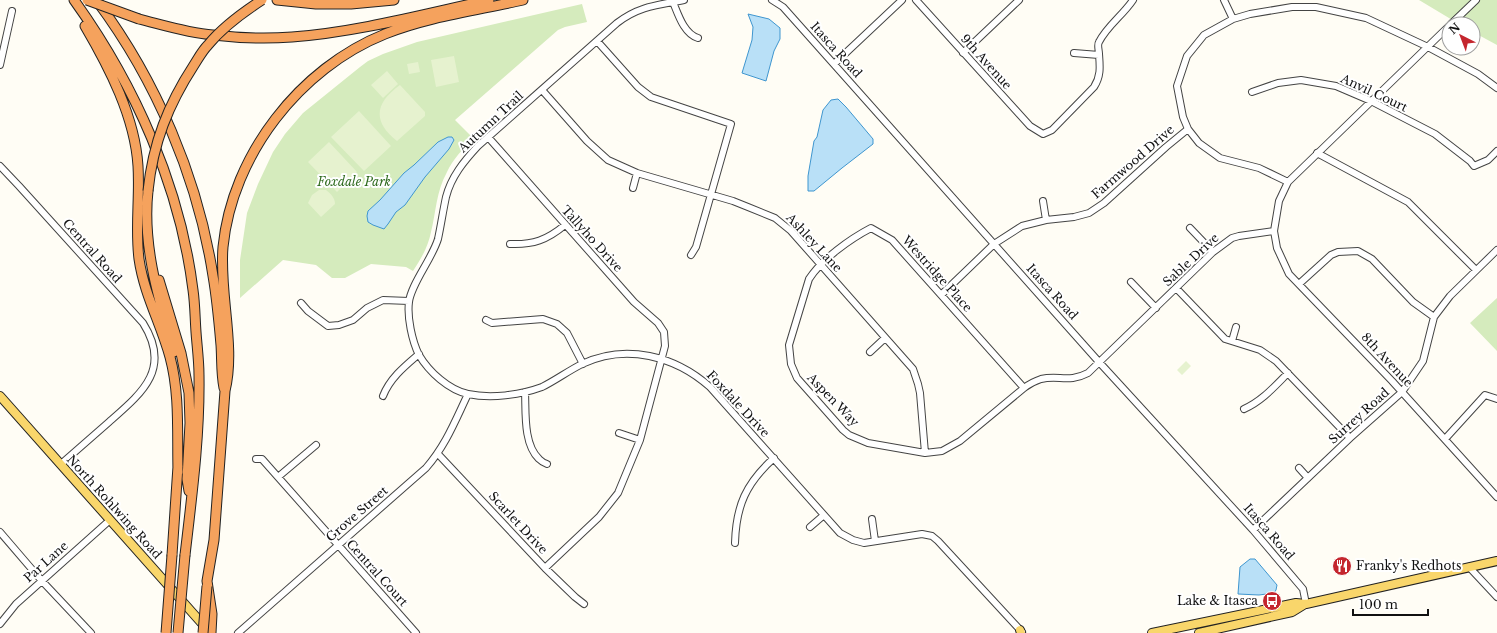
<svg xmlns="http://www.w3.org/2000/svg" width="1497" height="633" viewBox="0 0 1497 633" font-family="'Libre Baskerville',serif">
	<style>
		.green { fill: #d5ebbd }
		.pitch { fill: #e6f2cf }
		.water { fill: #b9e0f7; stroke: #3f96cf }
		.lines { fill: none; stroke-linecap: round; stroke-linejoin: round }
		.minor-casing { stroke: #444; stroke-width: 8 }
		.major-casing { stroke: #222; stroke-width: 10 }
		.highway-casing { stroke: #222; stroke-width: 11 }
		.minor { stroke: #fff; stroke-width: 6 }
		.major { stroke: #f9d66b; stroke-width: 8 }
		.highway { stroke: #f5a25d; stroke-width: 9 }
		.highway-bridge-casing { stroke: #222; stroke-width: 11; stroke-linecap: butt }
		.highway-bridge { stroke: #f5a25d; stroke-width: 9 }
		.labels { text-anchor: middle; stroke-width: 4; stroke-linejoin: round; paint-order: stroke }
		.street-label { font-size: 12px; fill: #111; stroke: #fff }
		.park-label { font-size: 12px; font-style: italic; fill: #2f6b1f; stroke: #fff }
		.poi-label { font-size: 12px; fill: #111; stroke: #fff; text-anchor: start }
	</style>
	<rect width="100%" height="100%" fill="#fffdf5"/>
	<path class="green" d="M1419,0h78v45l-24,-13v-8h-14z
		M582,4l5,18 -22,5 -7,3 -103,90 18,18c-10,11 -20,21 -26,34 -11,20 -11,40 -16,60 -3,15 -10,27 -18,39l-7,-4 -35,-3 -26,14h-13l-16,-13 -33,-5 -43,38v-38l7,-47 11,-29 15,-32 12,-18 18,-21 57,-46 8,-6 15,-7 34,-12z
		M1497,298v53l-27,-28z"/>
	<path class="pitch" d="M454,56l5,26 -23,5 -5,-27z
		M418,62l2,10 -11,2 -2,-10z
		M387,71l11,13 -15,14 -12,-13z
		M400,85l25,27v4l-28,25c-25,-20 -22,-38 3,-56z
		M359,111l32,35 -27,25 -33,-34z
		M329,142l28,30 -20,20 -29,-30z
		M319,190h7c5,4 9,8 9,14l-14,13 -13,-14 4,-8z
		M1186,361l5,5 -9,9 -5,-5z"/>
	<path class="water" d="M748,14l21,5 11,9v11l-6,12 -8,30 -24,-8 10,-33 1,-13z
		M838,99l8,8 27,32v5l-31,24 -28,23h-6v-15l6,-35 3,-4 6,-27 8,-10z
		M448,137h4l2,3 -5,9 -24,28 -20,28 -9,7 -8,12 -4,5 -11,-4 -5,-3 -1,-6 1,-5 12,-11 24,-27 10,-8 24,-23z
		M1250,559h5l22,26 -1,5 -2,3 -15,2 -21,-1 2,-27z"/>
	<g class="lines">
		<defs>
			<path id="minor" d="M684,0c-26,5 -45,6 -67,23l-139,123c-14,15 -27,31 -32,51 -3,14 -5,28 -8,42 -6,20 -27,45 -29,63 -2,15 3,39 10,53 10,17 30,35 49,39 23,5 52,1 74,-7 14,-7 26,-16 40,-23 44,-21 93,-8 128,23l130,146 13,7 11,3 58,-9 10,2 6,5 84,91
				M772,0l11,7 316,355 154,168 50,59 3,15
				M916,0l114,126 13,8 9,-4 42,-43c7,-11 6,-20 5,-33 0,-4 -2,-9 0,-12 8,-16 24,-27 34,-42
				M1224,0l9,19
				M673,2c5,12 11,32 25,36
				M1451,24l25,-24
				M1449,26l-161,156 -9,19 -5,30 3,17 12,26 103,107 105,116
				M597,41l41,46 13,10 80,27 -35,123 -5,8
				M963,53l56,-53
				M1074,53l25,2
				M834,64l68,-64
				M0,65l12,-54
				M542,90l45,51 21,19 29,13 96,28 15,6 27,11 16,13 122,138 5,15 2,9 5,60
				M1252,92l26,-9 23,-3 35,6 35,15 64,33 35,27 4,5 14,-6 9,-9
				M488,137l146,165 24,21 6,9 1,14 -25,94 -22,53 -19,24 -54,51
				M1317,153l91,49 68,68
				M0,166l19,20 124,137c29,46 -1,70 -34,99 -16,14 -32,28 -48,42
				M1288,182l-29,-14 -39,-10 -21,-15 -11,-14 -5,-12 -6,-31 10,-30 17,-21 29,-16 17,-5 42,-7h24l50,11 62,29 50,27 19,14
				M633,188l4,-15
				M1043,201l3,19
				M1190,228l23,24
				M510,244c23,1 37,-4 55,-19
				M1131,282l25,26
				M1299,284l32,-29 7,-3 20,-1 14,8 41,43 21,15
				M1176,288l49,51 35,11 16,11 74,77
				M941,295l53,-51 28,-18 24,-6 28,-3 15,-4 15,-10 62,-56 22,-18
				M301,303l7,8 20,15 11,-1 14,-5 14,-12 16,-8 26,1
				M486,320l6,3 51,-4 14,5 10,9 16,31
				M1232,341l4,-14
				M870,352l15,-14
				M1024,388l-132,-148 -21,-12c-21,11 -49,31 -62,51l-20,66 2,19 6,14 46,52 6,5 19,8 57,10 17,-2 18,-10 64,-53c5,-4 11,-7 17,-9 18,-4 28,4 47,-6l125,-121 19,-14 7,-2 35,-5
				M525,392c1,19 -2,52 14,67 2,2 5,4 8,5
				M383,396c7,-18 22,-30 36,-42
				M1244,409c18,-8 30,-22 44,-36
				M619,433l21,7
				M1445,439l40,-44 12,4
				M438,454l107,114 30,29 9,7
				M256,459h6l154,174
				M1299,468l9,10
				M278,477l38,-32
				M872,519l3,22
				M810,527l14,-12
				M1253,530l97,-92 52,-46 21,-31 11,-44 16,-21 47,-46
				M0,532l42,49 49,52
				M735,543c1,-37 11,-60 39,-85
				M1469,567l28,30
				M0,624l16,-20 94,-84
				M238,633l188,-165c20,-23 29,-47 42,-74"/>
			<path id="major" d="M0,396l206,232
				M1020,630l1,3
				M1152,633l144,-30 10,1 191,-43
				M1199,633l93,-21 13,-8"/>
			<path id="highway" d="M74,0c61,85 106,186 119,290 2,14 2,28 3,42 1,14 3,29 3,43 1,60 -7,120 -14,180
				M277,0l39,4h35l43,-4
				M97,1c59,79 101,177 116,275 4,23 6,46 8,69 1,15 0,28 3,43
				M139,19c24,6 49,14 74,16 26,3 53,4 79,2 66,-5 132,-23 197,-37
				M85,26c24,41 50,91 53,140 2,31 -3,62 1,93 5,35 22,65 31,98 10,37 7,77 8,115
				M148,191c-6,55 11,109 26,161
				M159,280l22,73 8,40 1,30 -3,56 2,12
				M172,555l6,-89
				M211,633l1,-19 -5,-33 7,-41 11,-149c11,-45 -6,-97 -2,-144 9,-92 77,-179 162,-213 42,-17 94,-24 138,-34"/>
		</defs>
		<use href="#minor" class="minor-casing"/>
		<use href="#major" class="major-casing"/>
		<use href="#highway" class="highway-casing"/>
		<use href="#minor" class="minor"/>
		<use href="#major" class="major"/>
		<use href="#highway" class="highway"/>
		<defs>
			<path id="highway-bridge" d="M87,0l52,19
				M148,191c5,-48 20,-86 46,-126 4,-6 8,-14 14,-20 13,-16 37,-34 54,-45
				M166,633l6,-78
				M178,633l7,-78
				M203,633l4,-47"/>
		</defs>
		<use href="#highway-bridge" class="highway-bridge-casing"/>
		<use href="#highway-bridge" class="highway-bridge"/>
	</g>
	<defs>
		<symbol id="restaurant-disc" viewBox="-11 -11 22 22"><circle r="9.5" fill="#c4262e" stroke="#fff"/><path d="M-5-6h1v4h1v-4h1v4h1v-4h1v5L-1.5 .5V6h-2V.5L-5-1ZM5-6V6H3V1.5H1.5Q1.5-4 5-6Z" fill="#fff"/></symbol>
		<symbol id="bus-disc" viewBox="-11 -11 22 22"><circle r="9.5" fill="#c4262e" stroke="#fff"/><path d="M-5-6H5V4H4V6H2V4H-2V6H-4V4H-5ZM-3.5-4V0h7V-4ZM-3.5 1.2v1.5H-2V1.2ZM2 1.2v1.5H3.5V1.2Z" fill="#fff"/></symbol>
	</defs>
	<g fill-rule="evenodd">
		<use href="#restaurant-disc" x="1331" y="555" width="22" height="22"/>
		<use href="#bus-disc" x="1261" y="590" width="22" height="22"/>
	</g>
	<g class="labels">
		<g class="street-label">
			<text transform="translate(836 50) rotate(48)" y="4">Itasca Road</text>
			<text transform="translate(986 62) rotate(48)" y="4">9th Avenue</text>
			<text transform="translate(1374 93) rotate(25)" y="4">Anvil Court</text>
			<text transform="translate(491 122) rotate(-43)" y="4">Autumn Trail</text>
			<text transform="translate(1133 162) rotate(-41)" y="4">Farmwood Drive</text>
			<text transform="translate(592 239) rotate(48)" y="4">Tallyho Drive</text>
			<text transform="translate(814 243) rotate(47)" y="4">Ashley Lane</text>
			<text transform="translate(92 251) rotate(48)" y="4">Central Road</text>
			<text transform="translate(1191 260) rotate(-43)" y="4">Sable Drive</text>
			<text transform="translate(937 274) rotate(48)" y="4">Westridge Place</text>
			<text transform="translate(1052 292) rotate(48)" y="4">Itasca Road</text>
			<text transform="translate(1387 360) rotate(47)" y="4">8th Avenue</text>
			<text transform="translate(833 400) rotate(46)" y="4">Aspen Way</text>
			<text transform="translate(738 404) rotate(47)" y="4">Foxdale Drive</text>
			<text transform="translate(1359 416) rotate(-42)" y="4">Surrey Road</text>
			<text transform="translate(114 507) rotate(48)" y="4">North Rohlwing Road</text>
			<text transform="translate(357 514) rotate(-41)" y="4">Grove Street</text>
			<text transform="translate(518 523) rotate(47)" y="4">Scarlet Drive</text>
			<text transform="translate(1269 532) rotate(49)" y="4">Itasca Road</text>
			<text transform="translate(46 562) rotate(-42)" y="4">Par Lane</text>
			<text transform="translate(377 573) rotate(48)" y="4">Central Court</text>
		</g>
		<g class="park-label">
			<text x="354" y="186">Foxdale Park</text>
		</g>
		<g class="poi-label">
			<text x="1356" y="570">Franky's Redhots</text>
			<text x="1258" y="605" text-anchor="end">Lake &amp; Itasca</text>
		</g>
	</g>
	<g transform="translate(1461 36) rotate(318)"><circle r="19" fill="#ffffff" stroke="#a0a0a0"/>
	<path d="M0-3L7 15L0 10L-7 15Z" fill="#c4262e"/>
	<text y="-6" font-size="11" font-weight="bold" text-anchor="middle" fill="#111111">N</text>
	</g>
	<path d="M1353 609v6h75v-6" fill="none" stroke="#111111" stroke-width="2"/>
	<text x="1359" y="609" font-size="12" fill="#111111" stroke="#ffffff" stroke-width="3" paint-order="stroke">100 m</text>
</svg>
